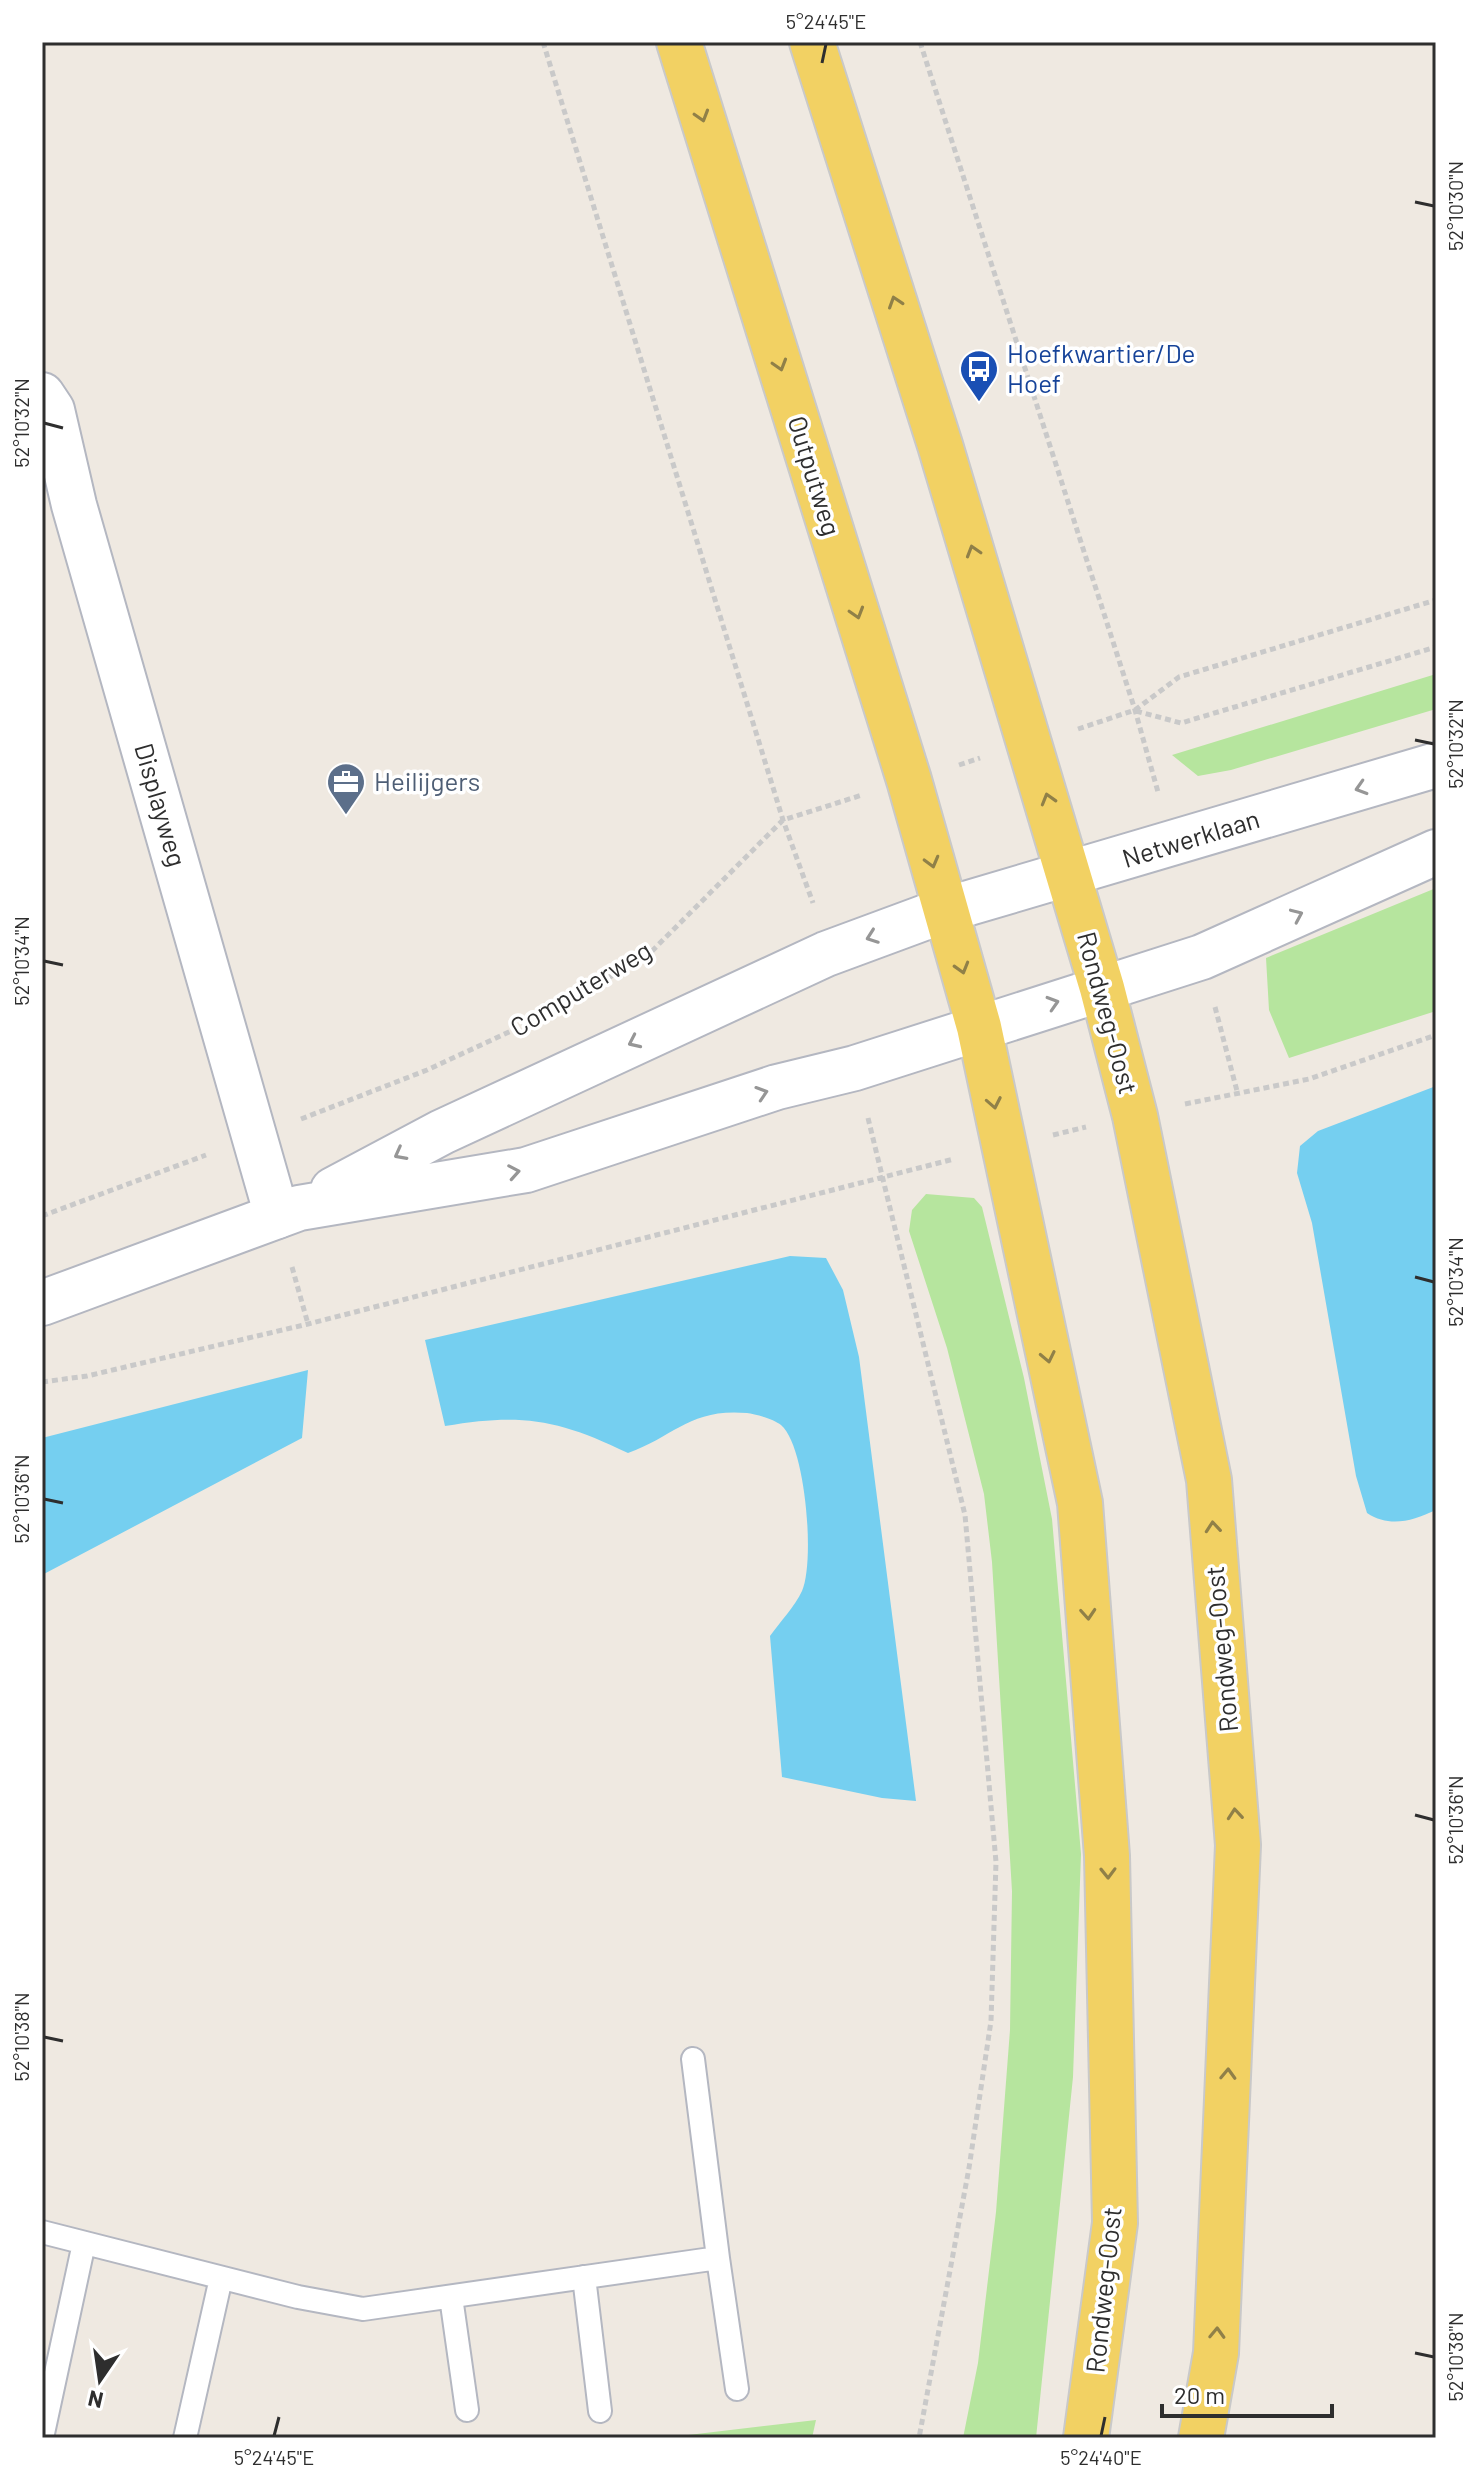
<svg xmlns="http://www.w3.org/2000/svg" width="1478" height="2480" viewBox="0 0 1478 2480" font-family="Barlow,sans-serif">
	<style>
		.green { fill: #b6e59e }
		.water { fill: #75cff0 }
		.lines { fill: none; stroke-linecap: round; stroke-linejoin: round }
		.lane-casing { stroke: #b4b7c1; stroke-width: 26 }
		.street-casing { stroke: #b4b7c1; stroke-width: 48 }
		.secondary-casing { stroke: #b4b7c1; stroke-width: 48 }
		.primary-casing { stroke: #c9c9c9; stroke-width: 48 }
		.path { stroke: #c9c9c9; stroke-width: 5; stroke-dasharray: 6 4; stroke-linecap: butt }
		.lane { stroke: #fff; stroke-width: 22 }
		.street { stroke: #fff; stroke-width: 44 }
		.secondary { stroke: #fff; stroke-width: 44 }
		.primary { stroke: #f2d163; stroke-width: 44 }
		.oneway { stroke: #908048 }
		.oneway2 { stroke: #969696 }
		.ticks { fill: none; stroke: #2e2e2e; stroke-width: 3 }
		.labels { text-anchor: middle; stroke-width: 7; stroke-linejoin: round; paint-order: stroke }
		.transit-label { font-size: 26px; fill: #164399; stroke: #fff; text-anchor: start }
		.street-label { font-size: 26px; fill: #2e2e2e; stroke: #fff }
		.service-label { font-size: 26px; fill: #4e5e75; stroke: #fff; text-anchor: start }
		.neatline { fill: none; stroke: #2e2e2e; stroke-width: 3 }
		.ticks-label { font-size: 20px; text-anchor: middle; fill: #2e2e2e }
	</style>
	<rect width="100%" height="100%" fill="#efe9e1"/>
	<path class="green" d="M1436,674v35l-205,61 -33,6 -26,-21z
		M1436,888v123l-147,47 -20,-48 -3,-52z
		M926,1194l48,4 8,9 42,171 28,141 29,335 -8,223 -37,361h-73l15,-75 18,-151 14,-182 2,-139 -20,-329 -8,-68 -37,-146 -38,-117 3,-21z
		M816,2420l-4,18h-149z"/>
	<path class="water" d="M1436,1086v424c-24,11 -46,18 -69,3l-11,-37 -44,-253 -15,-50 3,-27 18,-15z
		M790,1256l36,2 17,32 16,67 57,444 -34,-3 -100,-21 -12,-141c10,-14 25,-30 32,-45 13,-29 4,-145 -21,-166 -7,-6 -26,-11 -34,-12 -57,-5 -72,23 -119,40 -70,-34 -107,-40 -183,-27l-20,-86z
		M308,1370l-6,68 -260,137v-137z"/>
	<g class="lines">
		<defs>
			<path id="lane" d="M693,2059l25,199
				M42,2232l256,65 65,12 355,-51 19,131
				M584,2277l16,134
				M451,2297l16,113
				M42,2438l42,-195
				M185,2438l36,-160"/>
			<path id="street" d="M42,395l10,15 22,95 203,711"/>
			<path id="secondary" d="M333,1190l109,-58 384,-178 119,-44 491,-145
				M42,1303l257,-95 227,-38 251,-83 78,-19 347,-111 234,-105"/>
			<path id="primary" d="M679,42l230,738 70,247 101,476 27,353 8,367 -29,215
				M812,42l128,403 162,543 33,128 74,364 29,365 -22,508 -15,85"/>
		</defs>
		<use href="#lane" class="lane-casing"/>
		<use href="#street" class="street-casing"/>
		<use href="#secondary" class="secondary-casing"/>
		<use href="#primary" class="primary-casing"/>
		<path class="path" d="M543,42l240,778 30,83
			M920,42l215,668 23,82
			M1136,711l45,12 255,-76
			M1078,729l57,-19 44,-33 257,-77
			M959,765l21,-7
			M1215,1007l22,84
			M1185,1104l124,-25 127,-44
			M868,1118l97,397 31,347 -5,159 -22,147 -50,270
			M301,1119l126,-49 110,-51 111,-64 135,-135 79,-25
			M1053,1135l33,-8
			M42,1216l164,-61
			M292,1267l16,57
			M42,1382l45,-6 221,-52 646,-165"/>
		<use href="#lane" class="lane"/>
		<use href="#street" class="street"/>
		<use href="#secondary" class="secondary"/>
		<use href="#primary" class="primary"/>
	</g>
	<defs><path id="oneway-chevron" d="M-2-3.5L2.5 0L-2 3.5" fill="none" stroke-width="1.6" stroke-linecap="round" stroke-linejoin="round" transform="scale(2)"/></defs>
	<g class="oneway">
		<use href="#oneway-chevron" transform="translate(702 116) rotate(73)"/>
		<use href="#oneway-chevron" transform="translate(895 302) rotate(-108)"/>
		<use href="#oneway-chevron" transform="translate(780 365) rotate(73)"/>
		<use href="#oneway-chevron" transform="translate(973 551) rotate(-107)"/>
		<use href="#oneway-chevron" transform="translate(857 613) rotate(73)"/>
		<use href="#oneway-chevron" transform="translate(1048 799) rotate(-106)"/>
		<use href="#oneway-chevron" transform="translate(932 862) rotate(75)"/>
		<use href="#oneway-chevron" transform="translate(962 968) rotate(74)"/>
		<use href="#oneway-chevron" transform="translate(994 1103) rotate(79)"/>
		<use href="#oneway-chevron" transform="translate(1048 1357) rotate(78)"/>
		<use href="#oneway-chevron" transform="translate(1213 1527) rotate(-95)"/>
		<use href="#oneway-chevron" transform="translate(1088 1614) rotate(86)"/>
		<use href="#oneway-chevron" transform="translate(1235 1814) rotate(-95)"/>
		<use href="#oneway-chevron" transform="translate(1108 1873) rotate(89)"/>
		<use href="#oneway-chevron" transform="translate(1228 2074) rotate(-88)"/>
		<use href="#oneway-chevron" transform="translate(1217 2333) rotate(-88)"/>
	</g>
	<g class="oneway2">
		<use href="#oneway-chevron" transform="translate(1361 788) rotate(163)"/>
		<use href="#oneway-chevron" transform="translate(1297 915) rotate(-24)"/>
		<use href="#oneway-chevron" transform="translate(872 937) rotate(160)"/>
		<use href="#oneway-chevron" transform="translate(1053 1003) rotate(-17)"/>
		<use href="#oneway-chevron" transform="translate(634 1042) rotate(155)"/>
		<use href="#oneway-chevron" transform="translate(762 1093) rotate(-18)"/>
		<use href="#oneway-chevron" transform="translate(400 1154) rotate(152)"/>
		<use href="#oneway-chevron" transform="translate(514 1172) rotate(-10)"/>
	</g>
	<path class="ticks" d="M822,63l4,-19M1415,202l19,4M44,423l19,5M1415,740l19,4M44,961l19,4M1415,1277l19,5M44,1499l19,4M1415,1815l19,5M44,2037l19,4M1415,2353l19,4M274,2436l5,-19M1101,2436l4,-19"/>
	<defs>
		<symbol id="bus-pin" viewBox="-11 -11 22 30"><path d="M0 17L-7.5 6A9.5 9.5 0 1 1 7.5 6Z" fill="#1a4fb4" stroke="#fff"/><path d="M-5-6H5V4H4V6H2V4H-2V6H-4V4H-5ZM-3.5-4V0h7V-4ZM-3.5 1.2v1.5H-2V1.2ZM2 1.2v1.5H3.5V1.2Z" fill="#fff"/></symbol>
		<symbol id="office-pin" viewBox="-11 -11 22 30"><path d="M0 17L-7.5 6A9.5 9.5 0 1 1 7.5 6Z" fill="#5c6f8a" stroke="#fff"/><path d="M-6-3h4V-5.5h4V-3h4V5H-6ZM-1-4.5V-3h2v-1.5ZM-6 0V1H6V0Z" fill="#fff"/></symbol>
	</defs>
	<g fill-rule="evenodd">
		<use href="#bus-pin" x="957" y="347" width="44" height="60"/>
		<use href="#office-pin" x="324" y="760" width="44" height="60"/>
	</g>
	<g class="labels">
		<g class="transit-label">
			<text x="1007" y="363">Hoefkwartier/De<tspan x="1007" dy="30">Hoef</tspan></text>
		</g>
		<g class="street-label">
			<text transform="translate(814 476) rotate(73)" y="9">Outputweg</text>
			<text transform="translate(160 805) rotate(74)" y="9">Displayweg</text>
			<text transform="translate(1191 839) rotate(-17)" y="9">Netwerklaan</text>
			<text transform="translate(581 989) rotate(-31)" y="9">Computerweg</text>
			<text transform="translate(1107 1013) rotate(75)" y="9">Rondweg-Oost</text>
			<text transform="translate(1222 1649) rotate(-95)" y="9">Rondweg-Oost</text>
			<text transform="translate(1104 2290) rotate(-84)" y="9">Rondweg-Oost</text>
		</g>
		<g class="service-label">
			<text x="374" y="791">Heilijgers</text>
		</g>
	</g>
	<rect width="1478" height="2480" fill="none" stroke="#ffffff" stroke-width="88"/>
	<g transform="translate(100 2380) rotate(193)" stroke="#ffffff" stroke-width="6" paint-order="stroke">
	<path d="M0-6L14 30L0 20L-14 30Z" fill="#2e2e2e"/>
	<text y="-12" font-size="22" font-weight="bold" text-anchor="middle" fill="#2e2e2e">N</text>
	</g>
	<path d="M1162 2404v12h170v-12" fill="none" stroke="#2e2e2e" stroke-width="4"/>
	<text x="1174" y="2404" font-size="24" fill="#2e2e2e" stroke="#ffffff" stroke-width="6" paint-order="stroke">20 m</text>
	<rect x="44" y="44" width="1390" height="2392" class="neatline"/>
	<g class="ticks-label">
		<text x="826" y="29">5°24'45"E</text>
		<text transform="translate(1456 206) rotate(-90)" y="7">52°10'30"N</text>
		<text transform="translate(22 423) rotate(-90)" y="7">52°10'32"N</text>
		<text transform="translate(1456 744) rotate(-90)" y="7">52°10'32"N</text>
		<text transform="translate(22 961) rotate(-90)" y="7">52°10'34"N</text>
		<text transform="translate(1456 1282) rotate(-90)" y="7">52°10'34"N</text>
		<text transform="translate(22 1499) rotate(-90)" y="7">52°10'36"N</text>
		<text transform="translate(1456 1820) rotate(-90)" y="7">52°10'36"N</text>
		<text transform="translate(22 2037) rotate(-90)" y="7">52°10'38"N</text>
		<text transform="translate(1456 2357) rotate(-90)" y="7">52°10'38"N</text>
		<text x="274" y="2465">5°24'45"E</text>
		<text x="1101" y="2465">5°24'40"E</text>
	</g>
</svg>
